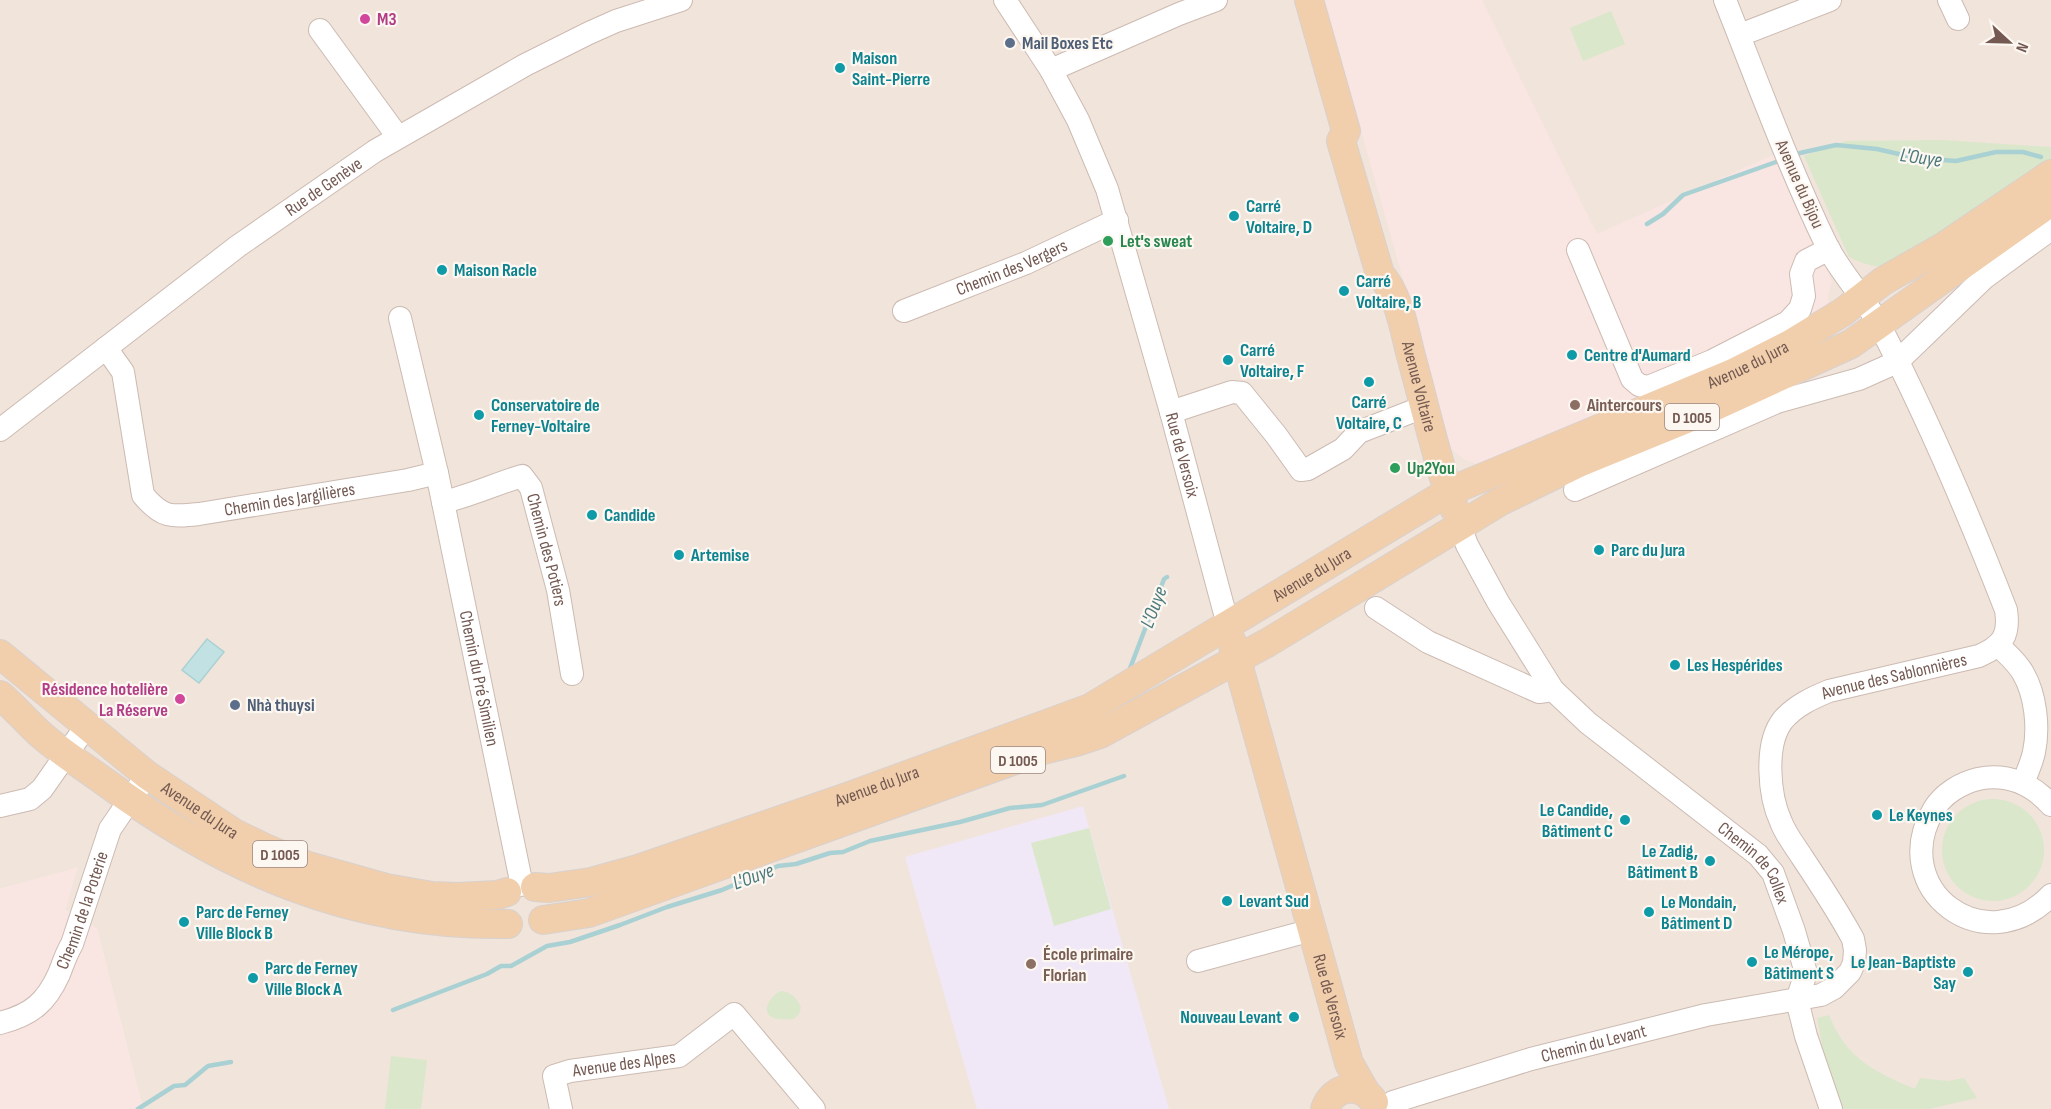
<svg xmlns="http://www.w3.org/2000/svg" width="2051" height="1109" viewBox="0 0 2051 1109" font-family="'Sofia Sans Condensed',sans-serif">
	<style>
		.residential { fill: #f1e4db }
		.commercial { fill: #f9e5e1 }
		.education { fill: #f0e8f7 }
		.green { fill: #dae7cb }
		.water { fill: #c2e1e2; stroke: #a9d1d3; stroke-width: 1.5 }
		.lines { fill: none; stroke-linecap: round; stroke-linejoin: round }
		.stream { stroke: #a9d1d3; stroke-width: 4.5 }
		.minor-casing { stroke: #ccbbb2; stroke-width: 24 }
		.major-casing { stroke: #d8d1ce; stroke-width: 30 }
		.minor { stroke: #fff; stroke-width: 22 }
		.major { stroke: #f1cfad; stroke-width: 28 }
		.hotel-dot { fill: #d1479c; stroke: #fdf7f2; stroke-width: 2 }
		.service-dot { fill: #5c6f8a; stroke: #fdf7f2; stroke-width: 2 }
		.culture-dot { fill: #0f9aa8; stroke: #fdf7f2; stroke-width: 2 }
		.leisure-dot { fill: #2e9e5b; stroke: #fdf7f2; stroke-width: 2 }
		.education-dot { fill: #8d6e63; stroke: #fdf7f2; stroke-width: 2 }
		.labels { text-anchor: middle; stroke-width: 4.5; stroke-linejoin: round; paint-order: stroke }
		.shield { fill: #fdf7f2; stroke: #9c8881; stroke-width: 1.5 }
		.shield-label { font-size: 16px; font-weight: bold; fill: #735951 }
		.hotel-label { font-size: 18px; font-weight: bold; fill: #b23c85; stroke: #fdf7f2; text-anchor: start }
		.service-label { font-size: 18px; font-weight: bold; fill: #4e5e75; stroke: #fdf7f2; text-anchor: start }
		.culture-label { font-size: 18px; font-weight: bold; fill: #0d838f; stroke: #fdf7f2; text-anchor: start }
		.street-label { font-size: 18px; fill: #735951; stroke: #fdf7f2 }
		.leisure-label { font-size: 18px; font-weight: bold; fill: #27864d; stroke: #fdf7f2; text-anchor: start }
		.education-label { font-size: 18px; font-weight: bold; fill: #785e54; stroke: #fdf7f2; text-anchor: start }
		.water-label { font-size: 20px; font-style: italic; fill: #4a7a7c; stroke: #fdf7f2 }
	</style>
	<rect width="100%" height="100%" fill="#faf3ec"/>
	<path class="residential" d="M0,0h2051v1109h-1908l-46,-180 -32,-19 12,-42 -77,21z"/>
	<path class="commercial" d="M1324,0h158l115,234 180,-81 55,128 -4,15v11l-9,15 -339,144 -16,-7 -13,-10z
		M78,867l-13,43 32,19 46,180h-143v-220z"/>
	<path class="education" d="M1083,806l86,303h-192l-72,-252z"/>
	<path class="green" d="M1611,11l14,33 -42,17 -13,-33z
		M1943,140l108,7v18l-155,102c-18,0 -31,-1 -47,-10l-45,-101 42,-15z
		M1942 850a51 51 0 1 1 102 0a51 51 0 1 1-102 0Z
		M1089,828l22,81 -57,17 -23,-83z
		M781,991c11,1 15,7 20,16l-2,7 -5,5c-7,0 -19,2 -25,-4 -7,-8 5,-22 12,-24z
		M1829,1015c17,43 45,57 86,74l5,-11 28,3 16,-3 13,20 -48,11h-87l-19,-60 -6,-31z
		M391,1056l36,4 -6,49h-36z"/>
	<path class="water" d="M207,639l17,13 -25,31 -17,-13z"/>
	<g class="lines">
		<path class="stream" d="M1800,153l36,-8 41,4 39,9 40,3 40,-9h27l18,5
			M1647,224l16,-10 20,-19 93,-33
			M1129,671l35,-92 3,-2
			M393,1010l94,-36 14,-8h10l36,-20 23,-4 50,-17 47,-18 55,-17 56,-24 18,-2 34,-11 13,-1 27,-11 90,-19 50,-14 32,-3 82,-29
			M138,1109l36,-23 11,-1 23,-19 23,-4"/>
		<defs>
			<g id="minor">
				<path id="s1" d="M1005,0l46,70 27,50 29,69 64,223 57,213"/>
				<path d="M1949,0l9,19"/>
				<path d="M320,30l78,107"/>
				<path d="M1740,35l90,-35"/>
				<path d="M1051,70l128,-56 37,-14"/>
				<path d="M1578,250l54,129 7,6 9,2 64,-26 76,-39 12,-13 4,-13 -3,-22 5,-13 23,-12"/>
				<path id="s2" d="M904,311l122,-48 91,-43"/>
				<path id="s3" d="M400,318l37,155 83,403v9"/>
				<path id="s4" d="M106,348l17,24 20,123c19,23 28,22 56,19l209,-34 29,-7"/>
				<path d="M1171,412l61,-20 10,1 34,42 25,35 7,-1 35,-20 16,-17 67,-26"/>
				<path id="s5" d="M0,430l238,-184 137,-95 150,-86 64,-32 27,-12 65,-21"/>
				<path d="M1575,490l202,-88 82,-23 38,-17 87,-84 67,-49"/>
				<path id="s6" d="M443,502c27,-6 52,-18 79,-26l9,12 27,102 14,84"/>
				<path id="s7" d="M1460,526l7,19 31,57 55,88 35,33 170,132 15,18 21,58 12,42 -9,27 9,36 25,73"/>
				<path d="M1376,608l52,34 111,50 14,-2"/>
				<path d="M1998,645c9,9 19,17 25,28 13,22 16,55 11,79 -2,10 -7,21 -11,31"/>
				<path d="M2051,805c-19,-21 -44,-32 -73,-26 -17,4 -35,15 -44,30 -48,80 51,155 117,86"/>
				<path d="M0,806l30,-7 12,-10 45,-64"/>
				<path d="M1198,961l114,-31"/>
				<path id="s8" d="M0,1023c31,-8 46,-20 59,-49 4,-10 7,-20 13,-30l38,-115 37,-54"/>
				<path id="s9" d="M561,1109l-7,-33 16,-5 109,-15 55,-42 80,95"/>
				<path id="s10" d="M1386,1109l7,-7 138,-43 175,-44 115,-20 13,-7 16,-16 4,-9 1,-13 -2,-11c-15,-28 -33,-55 -51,-82 -7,-11 -16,-22 -21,-35 -12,-26 -17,-78 2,-102 12,-14 29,-22 46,-29l150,-35c23,-10 31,-20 27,-46 -37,-95 -78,-191 -125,-282 -15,-29 -38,-52 -53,-80 -39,-80 -70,-165 -103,-248"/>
			</g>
			<g id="major">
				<path id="s11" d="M1309,0l37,131 -5,10 39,133c19,21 24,55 31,82 14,50 25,103 43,152"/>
				<path id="s12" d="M1232,642l117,421 17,30"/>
				<path id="s13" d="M0,654l147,121 87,58 31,15 43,18 78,22 46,8 25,1 41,-2 9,-3"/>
				<path d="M0,695c14,12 26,26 39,38 20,18 44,33 66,49 122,89 249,145 403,142"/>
				<path id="s14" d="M535,887l14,1 42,-6 47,-13 212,-73 240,-88 358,-216 285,-119 59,-30 51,-31 40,-31 60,-34 108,-73"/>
				<path d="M543,920l46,-7 454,-163 33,-8 24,-8 167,-91 234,-142 80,-39 115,-47 155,-71 200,-142"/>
				<path d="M1325,1109c8,-23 35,-28 49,-7"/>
			</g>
		</defs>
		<use href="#minor" class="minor-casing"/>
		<use href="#major" class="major-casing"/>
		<use href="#minor" class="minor"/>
		<use href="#major" class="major"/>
	</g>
	<g class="hotel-dot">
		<circle cx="365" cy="19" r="6"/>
		<circle cx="180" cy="699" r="6"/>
	</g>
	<g class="service-dot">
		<circle cx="1010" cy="43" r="6"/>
		<circle cx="235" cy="705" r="6"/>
	</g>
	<g class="culture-dot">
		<circle cx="840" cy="68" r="6"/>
		<circle cx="1234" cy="216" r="6"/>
		<circle cx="442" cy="270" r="6"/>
		<circle cx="1344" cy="291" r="6"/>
		<circle cx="1572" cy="355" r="6"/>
		<circle cx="1228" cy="360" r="6"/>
		<circle cx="1369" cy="382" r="6"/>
		<circle cx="479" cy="415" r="6"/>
		<circle cx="592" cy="515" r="6"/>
		<circle cx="1599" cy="550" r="6"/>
		<circle cx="679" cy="555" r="6"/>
		<circle cx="1675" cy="665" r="6"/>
		<circle cx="1877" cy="815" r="6"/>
		<circle cx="1625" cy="820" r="6"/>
		<circle cx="1710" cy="861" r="6"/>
		<circle cx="1227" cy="901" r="6"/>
		<circle cx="1649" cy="912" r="6"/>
		<circle cx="184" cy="922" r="6"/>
		<circle cx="1752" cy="962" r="6"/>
		<circle cx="1968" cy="972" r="6"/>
		<circle cx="253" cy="978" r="6"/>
		<circle cx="1294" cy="1017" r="6"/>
	</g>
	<g class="leisure-dot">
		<circle cx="1108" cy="241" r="6"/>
		<circle cx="1395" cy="468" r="6"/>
	</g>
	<g class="education-dot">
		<circle cx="1575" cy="405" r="6"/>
		<circle cx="1031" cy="964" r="6"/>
	</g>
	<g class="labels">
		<g class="shield">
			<rect x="1665" y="404" width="54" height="26" rx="4.5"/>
			<rect x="991" y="747" width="54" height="26" rx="4.5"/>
			<rect x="253" y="841" width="54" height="26" rx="4.5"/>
		</g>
		<g class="shield-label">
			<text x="1692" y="423">D 1005</text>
			<text x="1018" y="766">D 1005</text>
			<text x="280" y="860">D 1005</text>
		</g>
		<g class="hotel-label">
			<text x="377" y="25">M3</text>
			<text x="168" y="695" text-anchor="end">Résidence hotelière<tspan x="168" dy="21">La Réserve</tspan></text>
		</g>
		<g class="service-label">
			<text x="1022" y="49">Mail Boxes Etc</text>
			<text x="247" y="711">Nhà thuysi</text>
		</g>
		<g class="culture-label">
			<text x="852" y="64">Maison<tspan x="852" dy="21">Saint-Pierre</tspan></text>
			<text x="1246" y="212">Carré<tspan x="1246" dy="21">Voltaire, D</tspan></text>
			<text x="454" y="276">Maison Racle</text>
			<text x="1356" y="287">Carré<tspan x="1356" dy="21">Voltaire, B</tspan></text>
			<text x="1240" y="356">Carré<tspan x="1240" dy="21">Voltaire, F</tspan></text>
			<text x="1584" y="361">Centre d'Aumard</text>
			<text x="1369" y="408" text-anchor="middle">Carré<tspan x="1369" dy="21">Voltaire, C</tspan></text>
			<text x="491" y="411">Conservatoire de<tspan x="491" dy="21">Ferney-Voltaire</tspan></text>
			<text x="604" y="521">Candide</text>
			<text x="1611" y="556">Parc du Jura</text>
			<text x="691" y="561">Artemise</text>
			<text x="1687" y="671">Les Hespérides</text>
			<text x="1613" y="816" text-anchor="end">Le Candide,<tspan x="1613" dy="21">Bâtiment C</tspan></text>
			<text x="1889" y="821">Le Keynes</text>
			<text x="1698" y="857" text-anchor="end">Le Zadig,<tspan x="1698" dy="21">Bâtiment B</tspan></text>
			<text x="1239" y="907">Levant Sud</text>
			<text x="1661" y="908">Le Mondain,<tspan x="1661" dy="21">Bâtiment D</tspan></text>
			<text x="196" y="918">Parc de Ferney<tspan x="196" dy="21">Ville Block B</tspan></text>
			<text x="1764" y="958">Le Mérope,<tspan x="1764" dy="21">Bâtiment S</tspan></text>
			<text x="1956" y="968" text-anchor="end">Le Jean-Baptiste<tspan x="1956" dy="21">Say</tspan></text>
			<text x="265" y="974">Parc de Ferney<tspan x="265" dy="21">Ville Block A</tspan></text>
			<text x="1282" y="1023" text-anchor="end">Nouveau Levant</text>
		</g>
		<g class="street-label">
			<text transform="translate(1800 184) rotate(66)" y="6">Avenue du Bijou</text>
			<text dy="6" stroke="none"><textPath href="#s5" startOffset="405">Rue de Genève</textPath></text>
			<text dy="6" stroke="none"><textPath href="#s2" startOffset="116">Chemin des Vergers</textPath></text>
			<text dy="6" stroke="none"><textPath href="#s14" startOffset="1329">Avenue du Jura</textPath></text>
			<text dy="6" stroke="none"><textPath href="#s11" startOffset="406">Avenue Voltaire</textPath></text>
			<text dy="6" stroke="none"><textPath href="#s1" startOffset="492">Rue de Versoix</textPath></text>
			<text dy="6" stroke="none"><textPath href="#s4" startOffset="309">Chemin des Jargilières</textPath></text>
			<text dy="6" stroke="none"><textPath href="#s6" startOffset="162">Chemin des Potiers</textPath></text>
			<text dy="6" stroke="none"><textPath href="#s14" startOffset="844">Avenue du Jura</textPath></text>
			<text dy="6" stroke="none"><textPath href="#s10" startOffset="888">Avenue des Sablonnières</textPath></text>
			<text dy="6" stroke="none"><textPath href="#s3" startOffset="369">Chemin du Pré Similien</textPath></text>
			<text dy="6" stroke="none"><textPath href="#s14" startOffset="358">Avenue du Jura</textPath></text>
			<text dy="6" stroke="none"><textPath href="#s13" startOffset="254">Avenue du Jura</textPath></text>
			<text dy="6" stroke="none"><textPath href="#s7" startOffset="456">Chemin de Collex</textPath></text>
			<text dy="6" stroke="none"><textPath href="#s8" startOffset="148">Chemin de la Poterie</textPath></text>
			<text dy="6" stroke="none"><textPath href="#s12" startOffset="368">Rue de Versoix</textPath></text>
			<text dy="6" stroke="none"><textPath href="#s10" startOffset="219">Chemin du Levant</textPath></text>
			<text dy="6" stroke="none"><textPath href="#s9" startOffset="105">Avenue des Alpes</textPath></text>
		</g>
		<g class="leisure-label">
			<text x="1120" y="247">Let's sweat</text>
			<text x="1407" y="474">Up2You</text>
		</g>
		<g class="education-label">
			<text x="1587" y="411">Aintercours</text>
			<text x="1043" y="960">École primaire<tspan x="1043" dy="21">Florian</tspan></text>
		</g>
		<g class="water-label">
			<text transform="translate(1921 157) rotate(8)" y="7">L'Ouye</text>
			<text transform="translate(1153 607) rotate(-69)" y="7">L'Ouye</text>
			<text transform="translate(753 876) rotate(-20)" y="7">L'Ouye</text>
		</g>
	</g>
	<g transform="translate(2009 42) rotate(112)" stroke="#fdf7f2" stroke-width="4.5" paint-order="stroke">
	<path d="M0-4.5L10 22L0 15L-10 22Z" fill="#735951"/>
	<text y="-9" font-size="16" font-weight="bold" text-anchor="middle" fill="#735951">N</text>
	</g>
</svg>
